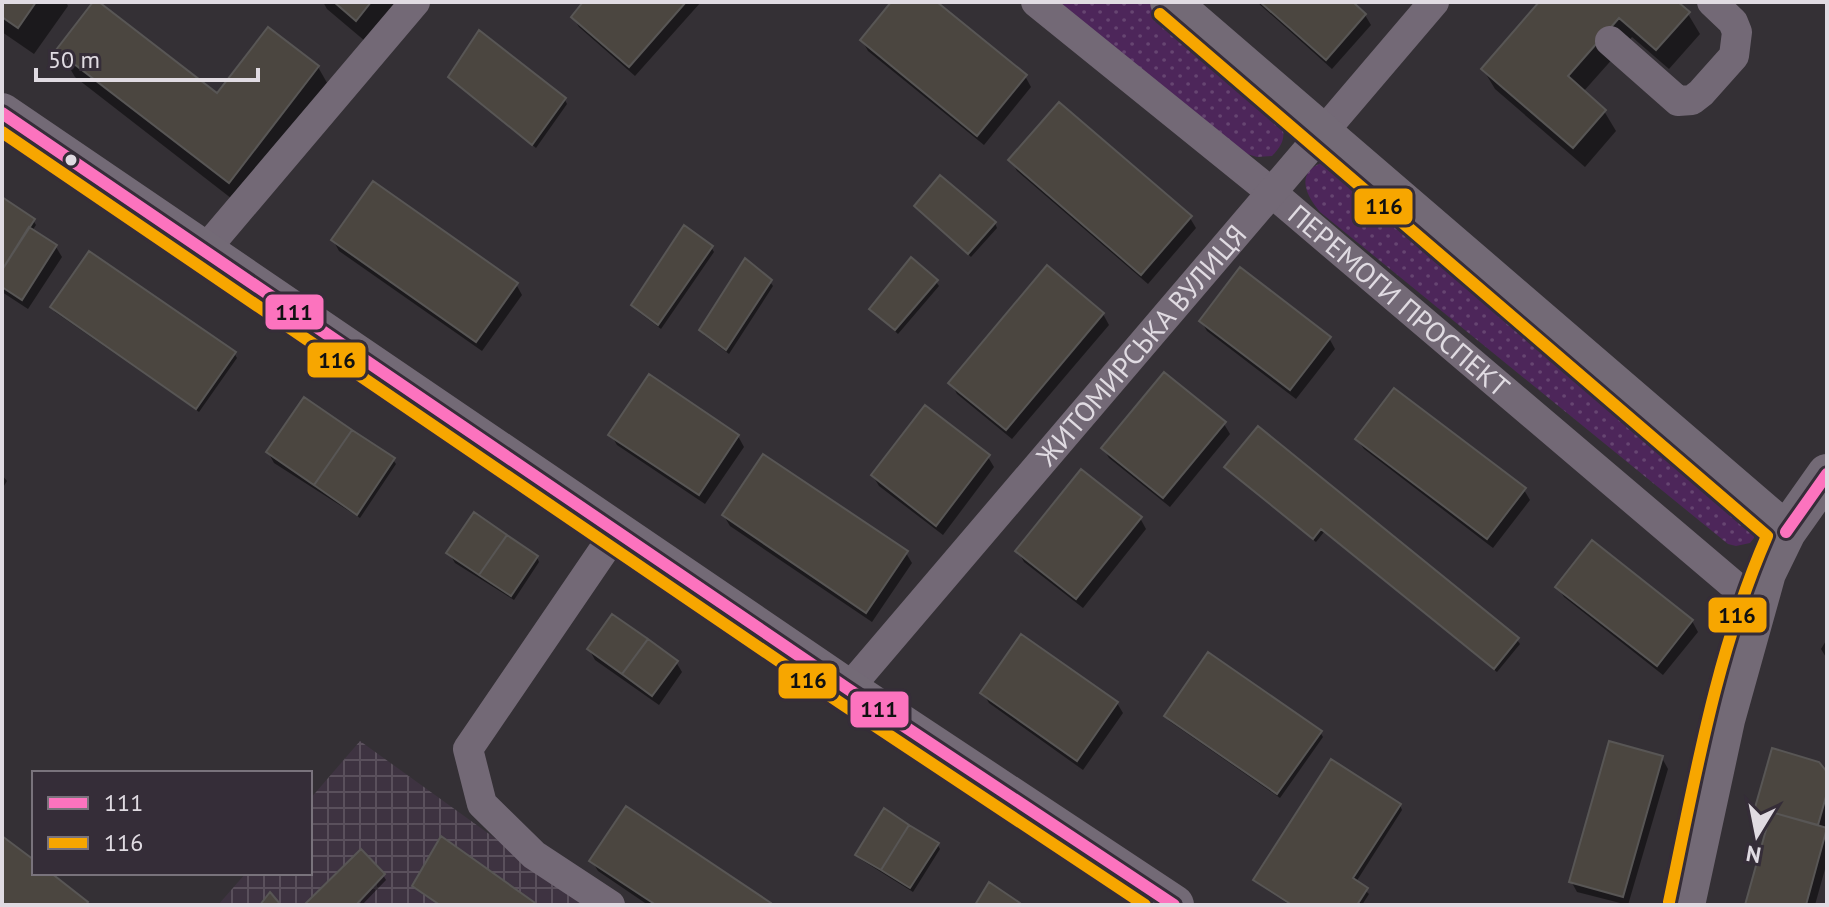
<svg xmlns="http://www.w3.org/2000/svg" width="1829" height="907" viewBox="0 0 1829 907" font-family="'PT Sans',sans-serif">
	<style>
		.industrial { fill: url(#industrial-grid) }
		.grass { fill: url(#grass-dots) }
		.shadow { fill: #0007 }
		.building { fill: #4b4640; stroke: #585655; stroke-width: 2 }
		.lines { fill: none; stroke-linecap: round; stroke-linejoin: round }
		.minor { stroke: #736976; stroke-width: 30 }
		.major { stroke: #736a76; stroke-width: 40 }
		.bus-1-casing { stroke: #352d38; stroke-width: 18 }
		.bus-2-casing { stroke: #352d38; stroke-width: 18 }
		.bus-1 { stroke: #fc73be; stroke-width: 12 }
		.bus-2 { stroke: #f7a600; stroke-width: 12 }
		.bus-dot { fill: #e0dbe2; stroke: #352d38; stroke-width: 3 }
		.labels { text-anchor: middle; stroke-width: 7; stroke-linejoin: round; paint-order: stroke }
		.street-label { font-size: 28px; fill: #e0dbe2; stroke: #352d38 }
		.line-badge { stroke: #352d38; stroke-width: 3 }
		.pale-badge-label { font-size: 22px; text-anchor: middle; font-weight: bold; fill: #111 }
	</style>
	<defs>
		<pattern id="industrial-grid" width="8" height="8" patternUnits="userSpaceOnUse" patternTransform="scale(2)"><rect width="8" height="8" fill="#3e3341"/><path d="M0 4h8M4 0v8" fill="none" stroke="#5a505c"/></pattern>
		<pattern id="grass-dots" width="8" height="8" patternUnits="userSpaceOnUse" patternTransform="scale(2)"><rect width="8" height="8" fill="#4d265a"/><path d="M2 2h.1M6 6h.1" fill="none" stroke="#664571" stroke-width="1.8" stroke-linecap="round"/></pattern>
	</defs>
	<rect width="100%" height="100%" fill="#343035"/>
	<path class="industrial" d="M360,741l228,164h-370l28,-32h64v-74z"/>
	<path class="grass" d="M1055,2h97l120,103c11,21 19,32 0,51l-15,1 -20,-6z
		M1326,161l431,363 -3,14 -4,5 -14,3 -8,-2 -408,-332c-16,-19 -25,-41 6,-51z"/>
	<path class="shadow" d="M2,2h64l2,4 -34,48 -32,-22z
		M323,2h87l-38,45 -45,-38z
		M586,2h115l-66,74 -56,-49 -6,-10z
		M894,2h40l91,74 6,11 -47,58 -116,-94 -6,-11z
		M1257,2h93l15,13 6,10 -39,44z
		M1542,2h133l13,12 12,20 -31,35 -37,-32 -49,55 21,19 12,20 -31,36 -90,-78 -12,-20z
		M59,50l158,46 101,-29 16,28 -89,114 -170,-132z
		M450,77l115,23 2,4 -31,44z
		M1011,160l179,58 6,10 -48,56 -131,-113z
		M2,200l31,20 3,5 -4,6 24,16 6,10 -34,52 -26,-17z
		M916,206l79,17 2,5 -26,29z
		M333,240l183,44 6,11 -40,56 -143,-100z
		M711,247l3,5 -53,77 -25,-19 -3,-5z
		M770,282l3,4 -44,68 -25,-19 -3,-5z
		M936,282l3,4 -41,48 -27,-25z
		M52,308l182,45 3,5 -38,54 -144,-100z
		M1103,314l6,11 -97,114 -55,-45 -6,-11z
		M1201,321l128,17 6,11 -39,50 -89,-68z
		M1224,424l6,10 -60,73 -61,-49 -6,-10z
		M611,435l127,1 6,11 -39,57 -88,-59z
		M1357,439l167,51 6,10 -37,48 -129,-99z
		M268,452l125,8 3,4 -36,54 -86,-55z
		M988,457l6,10 -51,68 -64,-49 -6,-10z
		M1227,467l290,173 3,4 -23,28 -173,-140 -8,10z
		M2,475l5,6 -5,8z
		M724,516l182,37 6,10 -40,59 -142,-96z
		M1140,518l6,11 -63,79 -59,-46 -6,-11z
		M449,553l88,4 2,5 -25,38 -59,-37z
		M1558,587l134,34 6,11 -35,43 -99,-78z
		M1827,639v20l-6,-10z
		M589,649l87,13 6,10 -23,33 -64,-45z
		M983,693l134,10 6,10 -40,57 -94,-67z
		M1166,716l154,16 3,5 -43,61 -111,-77z
		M1662,758l6,11 -40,136 -51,-13 -6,-11z
		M1827,775v87l-12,43h-68l20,-71 -4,-1 -9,-15z
		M1400,805l2,5 -46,72 13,12 -7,11h-72l-32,-21 -3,-4z
		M627,809l143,96h-122l-50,-34 -6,-10z
		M937,844l3,5 -27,43 -53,-33 -3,-4z
		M383,875l3,5 -24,25h-55z"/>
	<path class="building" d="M2,2h34l-18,26 -16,-11z
		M93,2h6l118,91 51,-66 51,39 -90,117 -173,-133z
		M334,2h37l-15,19z
		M583,2h103l-57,65 -58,-50z
		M891,2h46l90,73 -50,61 -117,-96z
		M1260,2h93l13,12 -40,46z
		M1539,2h139l12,10 -34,38 -37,-32 -51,58 38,34 -33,38 -92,-79z
		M479,30l87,68 -34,47 -84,-68z
		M1059,102l133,114 -51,59 -133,-115z
		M940,175l56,47 -28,32 -54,-48z
		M373,181l145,102 -42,59 -145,-102z
		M2,197l33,22 -33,51z
		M684,225l29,21 -55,79 -27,-20z
		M29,227l28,18 -35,55 -20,-13v-17z
		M89,251l147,101 -40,57 -146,-102z
		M911,257l27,23 -43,50 -26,-21z
		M745,258l27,22 -46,70 -27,-20z
		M1047,265l57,48 -98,117 -58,-47z
		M1240,267l91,70 -41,53 -91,-69z
		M1164,372l62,50 -63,76 -62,-50z
		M649,374l90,61 -40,60 -91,-60z
		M1394,388l132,100 -39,51 -132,-100z
		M304,397l48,33 -38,55 -48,-33z
		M925,405l65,50 -54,71 -65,-51z
		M1258,426l261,212 -25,31 -173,-140 -8,10 -89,-72z
		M352,430l43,28 -38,57 -43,-30z
		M763,454l145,97 -42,62 -144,-98z
		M1081,469l61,48 -66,82 -61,-48z
		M474,512l33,23 -28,40 -33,-22z
		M507,535l31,21 -27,40 -32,-21z
		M1592,540l101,80 -36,46 -102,-79z
		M612,614l36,25 -26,35 -35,-25z
		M1021,634l97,68 -41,59 -97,-68z
		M648,639l30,22 -26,35 -30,-22z
		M1208,652l114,79 -45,63 -113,-78z
		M1609,741l54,15 -40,141 -54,-15z
		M1772,748l47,14 8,10v21l-9,32 -47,-13 -2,10 -17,-4z
		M1331,759l70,45 -48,74 15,10 -11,17h-65l-39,-25z
		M626,806l145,97 -1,2h-114l-67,-44z
		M884,808l25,17 -28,45 -26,-15z
		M1771,812l56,16 -21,77h-61z
		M909,825l30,18 -29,45 -29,-18z
		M2,836l32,24v13h17l37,29 -2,3h-84z
		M441,836l97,69h-98l-28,-19z
		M361,849l24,25 -29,31h-52z
		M989,882l31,21 -1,2h-44z
		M270,892l11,13h-21z"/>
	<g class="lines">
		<g class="minor">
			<path id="s1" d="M1036,2l235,190 485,412"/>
			<path d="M1610,41l68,60 14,-1 9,-7 33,-37 3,-24 -4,-10 -21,-20"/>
			<path d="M204,251l211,-249"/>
			<path id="s2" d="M848,689l586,-687"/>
			<path d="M610,905l-76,-50 -52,-51 -14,-55 148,-217"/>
		</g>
		<path class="major" d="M1170,2l616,530
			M2,113l846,576 326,216
			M1685,905l40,-185 41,-147 20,-41 41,-58"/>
		<defs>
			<path id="bus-1" d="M2,113l846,576 326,216
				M1786,532l41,-58"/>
			<path id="bus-2" d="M1160,14l607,522c-51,117 -72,242 -98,366
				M2,132l837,570 306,203"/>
		</defs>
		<use href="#bus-1" class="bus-1-casing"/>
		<use href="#bus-2" class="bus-2-casing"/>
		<use href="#bus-1" class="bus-1"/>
		<use href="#bus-2" class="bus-2"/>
	</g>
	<circle class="bus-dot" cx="71" cy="160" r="7"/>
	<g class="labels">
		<g class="street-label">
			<text dy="10" stroke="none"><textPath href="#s1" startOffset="470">ПЕРЕМОГИ ПРОСПЕКТ</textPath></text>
			<text dy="10" stroke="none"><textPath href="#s2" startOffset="452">ЖИТОМИРСЬКА ВУЛИЦЯ</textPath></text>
		</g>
	</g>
	<g class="line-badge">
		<rect x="1353" y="187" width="61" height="39" rx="8" fill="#f7a600"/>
		<rect x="264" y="293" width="61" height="38" rx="8" fill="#fc73be"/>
		<rect x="306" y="341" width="61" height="38" rx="8" fill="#f7a600"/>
		<rect x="1707" y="596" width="61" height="38" rx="8" fill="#f7a600"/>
		<rect x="777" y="662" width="61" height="38" rx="8" fill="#f7a600"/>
		<rect x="849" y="690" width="61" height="39" rx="8" fill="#fc73be"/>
	</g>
	<g class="pale-badge-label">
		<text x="1384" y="214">116</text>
		<text x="294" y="320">111</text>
		<text x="337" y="368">116</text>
		<text x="1737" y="623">116</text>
		<text x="808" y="688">116</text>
		<text x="879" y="717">111</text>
	</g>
	<rect width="1829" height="907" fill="none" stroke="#e0dbe2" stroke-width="8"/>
	<rect x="32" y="771" width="280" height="104" fill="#352d38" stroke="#79737c" stroke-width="2"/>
	<rect x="48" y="797" width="40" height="12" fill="#fc73be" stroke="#79737c" stroke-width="2"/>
	<text x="104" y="811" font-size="24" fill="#e0dbe2">111</text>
	<rect x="48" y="837" width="40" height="12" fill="#f7a600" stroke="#79737c" stroke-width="2"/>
	<text x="104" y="851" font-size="24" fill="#e0dbe2">116</text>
	<g transform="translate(1757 835) rotate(190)" stroke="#352d38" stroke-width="6" paint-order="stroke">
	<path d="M0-6L14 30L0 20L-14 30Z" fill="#e0dbe2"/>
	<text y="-12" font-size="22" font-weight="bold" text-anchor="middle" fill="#e0dbe2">N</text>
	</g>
	<path d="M36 68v12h222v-12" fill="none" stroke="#e0dbe2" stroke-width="4"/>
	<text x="48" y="68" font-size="24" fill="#e0dbe2" stroke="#352d38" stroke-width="6" paint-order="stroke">50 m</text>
</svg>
